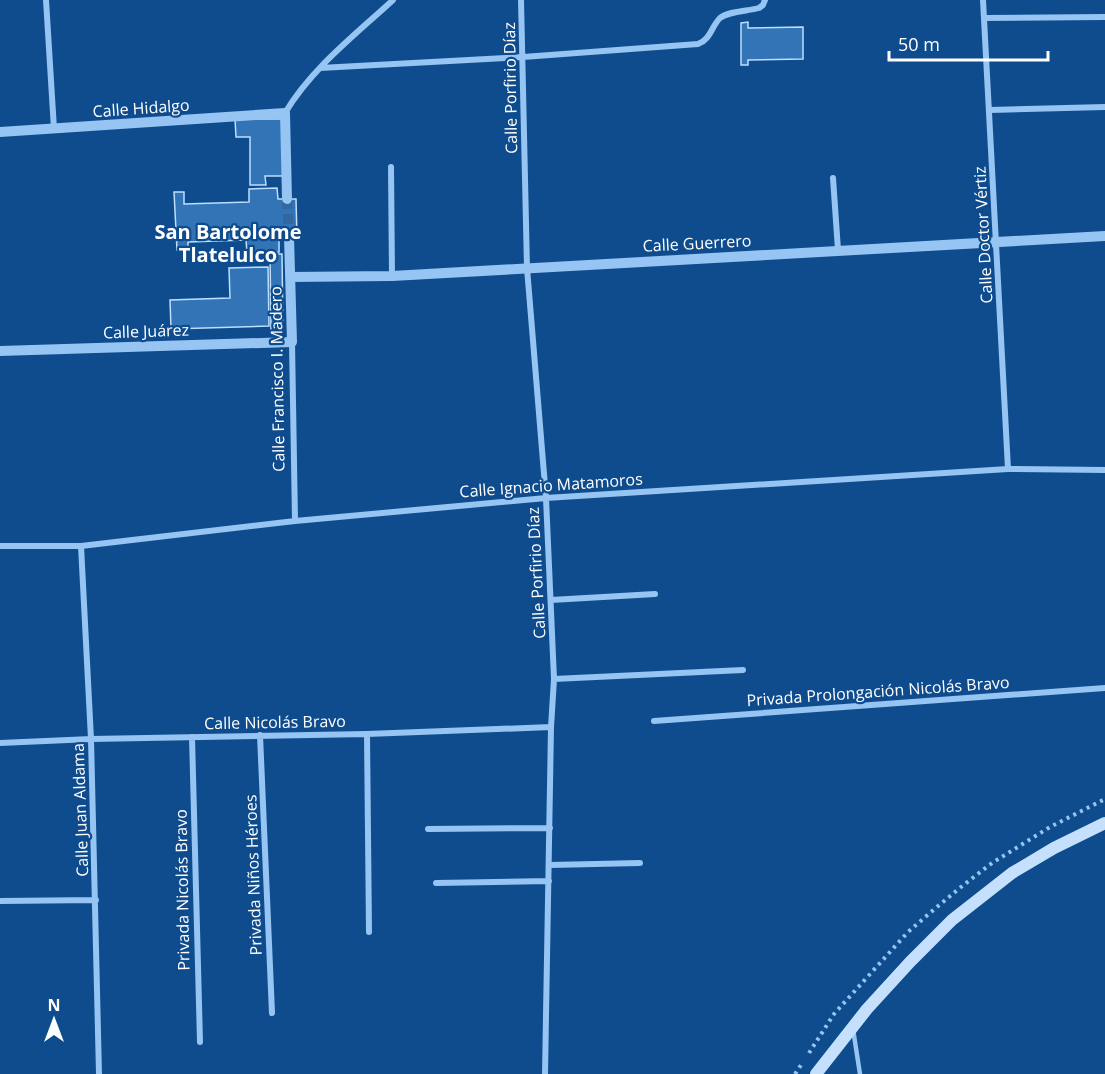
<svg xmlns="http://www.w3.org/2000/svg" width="1105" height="1074" viewBox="0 0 1105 1074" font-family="'Open Sans',sans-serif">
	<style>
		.building { fill: #3274b6; stroke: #bddefe; stroke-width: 1.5 }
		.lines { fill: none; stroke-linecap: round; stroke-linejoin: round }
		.tertiary-tunnel { stroke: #32679f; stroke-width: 10; stroke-dasharray: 10 5; stroke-linecap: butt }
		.path { stroke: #96c4f3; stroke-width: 4; stroke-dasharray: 3 4.5; stroke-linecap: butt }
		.service { stroke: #96c4f3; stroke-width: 4.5 }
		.minor { stroke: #96c4f3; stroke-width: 6 }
		.tertiary { stroke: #96c4f3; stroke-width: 10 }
		.secondary { stroke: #c5e0fd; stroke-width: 12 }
		.labels { text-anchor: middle; stroke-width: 4.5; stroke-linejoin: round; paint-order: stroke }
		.street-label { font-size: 16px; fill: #fff; stroke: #0e4c8e }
		.quarter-label { font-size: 20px; font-weight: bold; fill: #fff; stroke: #0e4c8e }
	</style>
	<rect width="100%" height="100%" fill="#0e4c8e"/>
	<path class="building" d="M748,22v6l55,-1v32l-55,1v5h-7v-42z
		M235,119h48v57h-18l1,9h-16v-48h-14z
		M277,188l1,11h18l1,38h-18v15l-32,1 -1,-13 -58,2v8h-11l-3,-58h10v12l65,-2v-13z
		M270,254h12l1,78h-12z
		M268,267l1,59 -98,3 -1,-29 60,-2 -1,-30z"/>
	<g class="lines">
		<path class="tertiary-tunnel" d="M287,199l2,38"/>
		<path class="path" d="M809,1053l25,-39 74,-82 23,-20 30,-25 31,-24 58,-36 55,-28
			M795,1074l6,-9"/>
		<path class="service" d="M853,1029l7,45"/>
		<path class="minor" d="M46,0l8,129
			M521,0l6,268 19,230 8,181 -3,48 -6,347
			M983,0l25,469
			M984,18l121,-1
			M320,68l203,-11 175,-13c13,-5 13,-17 22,-26 8,-7 29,-7 39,-10l4,-3 2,-5
			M990,110l115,-3
			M285,113c27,-45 70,-78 108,-113
			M391,167l1,109
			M833,178l5,72
			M292,342l3,179
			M0,546h81l214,-25 251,-23 462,-29 97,1
			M81,546l10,193 8,335
			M551,600l104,-6
			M554,679l189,-9
			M654,721l451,-33
			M367,734l2,198
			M260,735l12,278
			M192,737l8,305
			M0,743l91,-4 276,-5 184,-7
			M428,829l122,-1
			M550,865l90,-2
			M436,883l113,-2
			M0,901l96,-1"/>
		<path class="tertiary" d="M0,132l285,-19 2,86
			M290,277l102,-1 713,-40
			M0,351l292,-9 -3,-105"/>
		<path class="secondary" d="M816,1074l51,-65 43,-47 42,-42 60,-47 42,-25 51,-25"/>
	</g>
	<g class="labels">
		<g class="street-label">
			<text transform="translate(510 88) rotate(-91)" y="6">Calle Porfirio Díaz</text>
			<text transform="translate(141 108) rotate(-4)" y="6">Calle Hidalgo</text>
			<text transform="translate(983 235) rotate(-93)" y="6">Calle Doctor Vértiz</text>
			<text transform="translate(697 243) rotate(-3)" y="6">Calle Guerrero</text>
			<text transform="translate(146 331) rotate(-2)" y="6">Calle Juárez</text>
			<text transform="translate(277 379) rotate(-91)" y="6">Calle Francisco I. Madero</text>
			<text transform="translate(551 485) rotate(-4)" y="6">Calle Ignacio Matamoros</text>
			<text transform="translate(536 573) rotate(-93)" y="6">Calle Porfirio Díaz</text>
			<text transform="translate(878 691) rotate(-4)" y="6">Privada Prolongación Nicolás Bravo</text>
			<text transform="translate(275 722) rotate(-1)" y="6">Calle Nicolás Bravo</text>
			<text transform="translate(80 810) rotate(-92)" y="6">Calle Juan Aldama</text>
			<text transform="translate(253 875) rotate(-92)" y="6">Privada Niños Héroes</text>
			<text transform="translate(182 890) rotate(-91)" y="6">Privada Nicolás Bravo</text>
		</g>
		<g class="quarter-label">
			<text x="228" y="239">San Bartolome<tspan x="228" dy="23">Tlatelulco</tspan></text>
		</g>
	</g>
	<g transform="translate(54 1020)" stroke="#0e4c8e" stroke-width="4.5" paint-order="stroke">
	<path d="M0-4.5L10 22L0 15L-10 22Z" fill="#ffffff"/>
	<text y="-9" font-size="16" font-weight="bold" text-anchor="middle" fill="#ffffff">N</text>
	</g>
	<path d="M889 51v9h159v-9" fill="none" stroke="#ffffff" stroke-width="3"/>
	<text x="898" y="51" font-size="18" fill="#ffffff" stroke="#0e4c8e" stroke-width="4.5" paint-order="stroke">50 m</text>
</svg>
